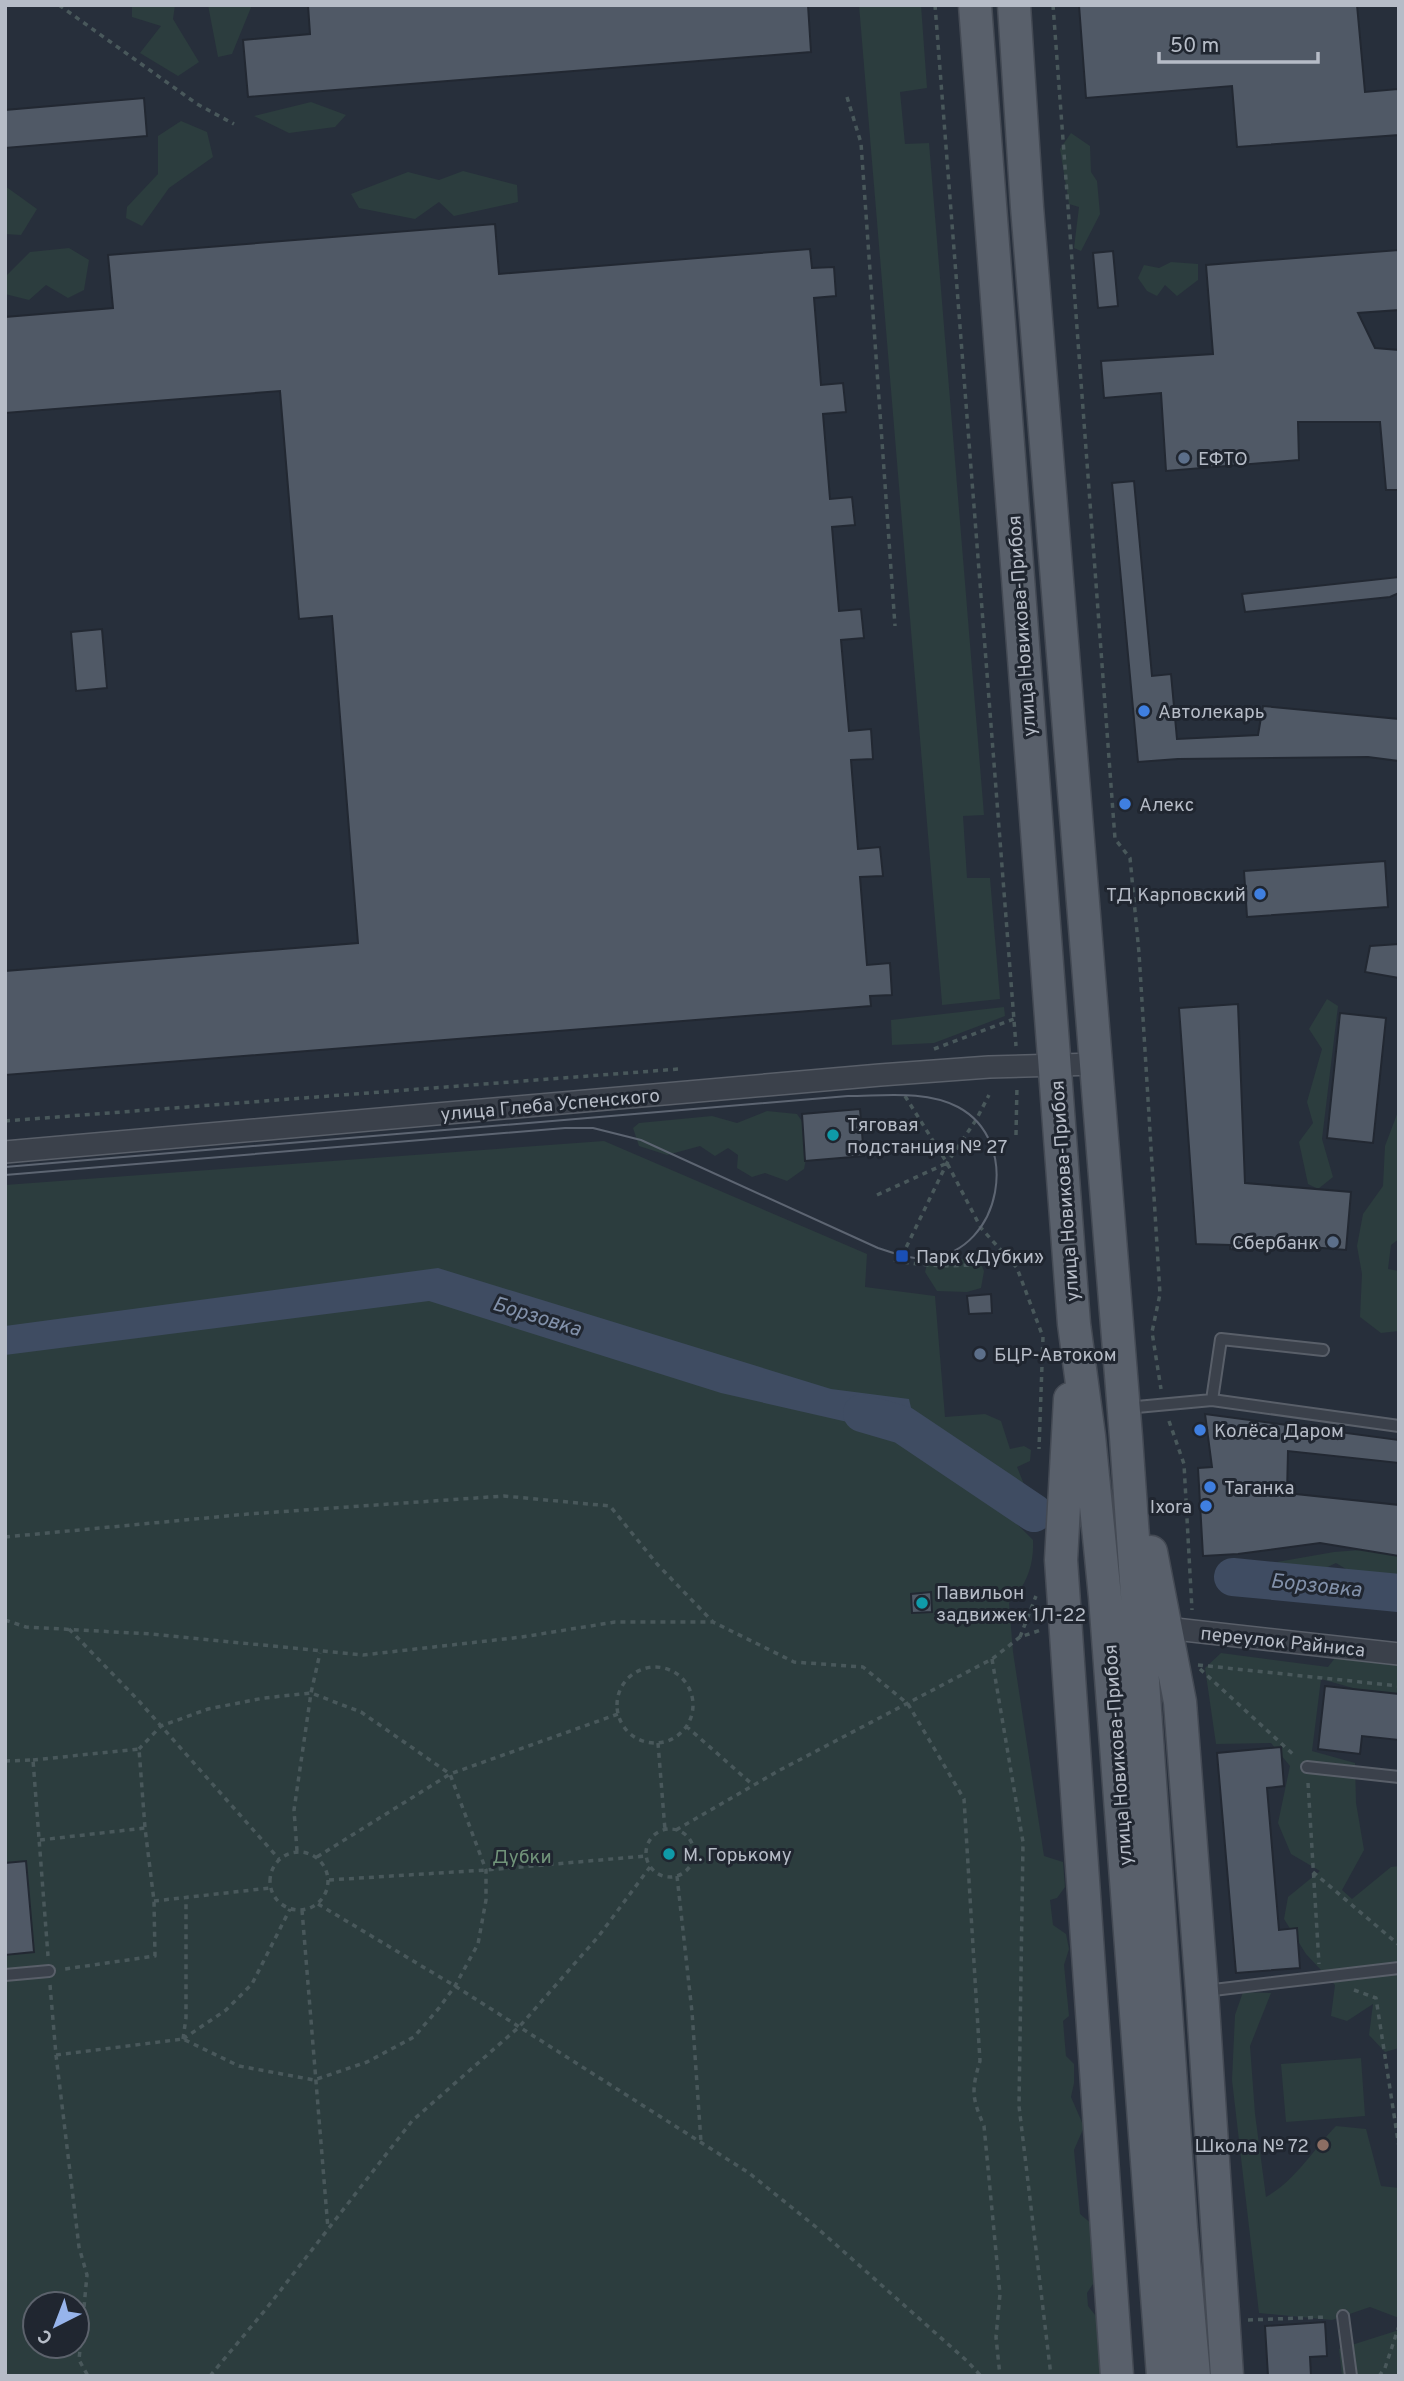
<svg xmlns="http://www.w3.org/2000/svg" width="1404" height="2381" viewBox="0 0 1404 2381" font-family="Overpass,sans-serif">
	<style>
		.green { fill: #2c3d3e; fill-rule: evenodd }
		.water { fill: #3f4c62 }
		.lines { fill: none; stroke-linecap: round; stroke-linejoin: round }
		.river { stroke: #3f4c62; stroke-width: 38 }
		.building { fill: #505966; stroke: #222832; stroke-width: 2 }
		.service-casing { stroke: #595f69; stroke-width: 14 }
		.minor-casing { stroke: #595f69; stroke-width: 24 }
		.primary-casing { stroke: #444a54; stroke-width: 35 }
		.path { stroke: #49585b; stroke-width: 3.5; stroke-dasharray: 5 5; stroke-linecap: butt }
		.service { stroke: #3b414b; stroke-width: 10 }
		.minor { stroke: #3b414b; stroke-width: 21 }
		.primary { stroke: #59606b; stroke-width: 32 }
		.tram { stroke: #5d6572; stroke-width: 2 }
		.service-dot { fill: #5c6f8a; stroke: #202630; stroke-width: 2.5 }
		.shop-dot { fill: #3f7fe0; stroke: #202630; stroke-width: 2.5 }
		.culture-dot { fill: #0f9aa8; stroke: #202630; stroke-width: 2.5 }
		.transit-dot { fill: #1a4fb4; stroke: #202630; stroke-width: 2.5 }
		.education-dot { fill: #8d6e63; stroke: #202630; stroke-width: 2.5 }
		.labels { text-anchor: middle; stroke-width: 6; stroke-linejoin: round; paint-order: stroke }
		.poi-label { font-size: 19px; fill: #b6bcc7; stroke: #202630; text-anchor: start }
		.street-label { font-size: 19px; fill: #b6bcc7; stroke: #202630 }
		.park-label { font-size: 19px; fill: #71947a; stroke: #202630 }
		.water-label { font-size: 21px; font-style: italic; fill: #8291aa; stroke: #202630 }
	</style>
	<rect width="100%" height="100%" fill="#272f3b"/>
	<path class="green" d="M132,5h43l-2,14 26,43 -21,14 -38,-23 21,-27 -29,-9z
		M208,5h44l-20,49 -14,3z
		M859,5h62l6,83 -27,4 5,52 24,-1 55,672 -21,1 4,62h23l10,121 -58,6v-2z
		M311,102l35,13 -11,12 -46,6 -35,-17z
		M181,121l26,11 6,25 -44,31 -27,38 -16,-8 1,-11 31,-33v-38z
		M1071,133l19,13 1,26 6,9 3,33 -19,37 -7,-3 5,-41 -10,-3 -9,-55z
		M463,171l54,14 1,17 -64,14 -15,-14 -24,17 -56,-11 -8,-14 57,-22 31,8z
		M5,186l32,23 -16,26 -16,-1z
		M69,248l20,12 -5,30 -16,8 -22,-13 -17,15 -24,-6v-17l25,-25z
		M1171,262l27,2v16l-21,16 -12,-11 -8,11 -10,-5 -9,-13 6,-13 15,3z
		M1327,999l11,7 -16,133 11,38 -15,12 -10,-5 -9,-42 14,-19 -6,-21 15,-53 -13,-20z
		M1004,1007l1,9 -71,27 -42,2 -1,-25z
		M1399,1109v80l-2,4 2,46 -8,6 -3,24 11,2v60l-18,2 -21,-16 2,-43 -5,-28 6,-32 20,-28 2,-40z
		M767,1111l30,3 14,20 -7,35 -17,12 -22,-8 -13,4 -15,-9 1,-13 -10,-7 -13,8 -15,-10 -33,9 -28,-9 -6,-18 6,-5 73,-7 25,7z
		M604,1141l263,113 -2,33 70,9 10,121 40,-3 16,7 9,28 14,-3 7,4 -1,11 -13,6 13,32 -1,8 -10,4 -5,10 19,19c1,25 -6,45 -24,63l4,49 31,204 19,6 2,25 -8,11 -7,2 3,25 13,9 3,15 -5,16 5,51 -6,5 3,35 8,8v19l-3,14 13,30 -10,23 6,64 13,11 4,53 -10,15 1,13 11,14 7,56h-1101v-1191zM35,2304h42v42h-42z
		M968,1258l12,3 4,10 -3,17 -14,4 -30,-1 -12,-19 2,-8z
		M1399,1547v28l-48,-3 -15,-9 -61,29 -35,-2 8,-23 86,-15z
		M1349,1640l50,8v53l-78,-22 -9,72 43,12 1,40 8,47 -22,40 10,9 39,-32 8,-1v182l-14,4 -16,-17 4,-31 -26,17 -16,-5 4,-31 -29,-31 -22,-35 4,-22 32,-26 -29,-17 -13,-31 12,-57 -19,-23 -55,1 -11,-76 16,-15 107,14z
		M1243,1992l28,1 -21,53 5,68 11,83c30,-17 46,-46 70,-71l30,3 15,57 18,2v130l-29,-11 -38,13 -73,-7 -27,-233 3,-65z
		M1361,2058l4,58 -79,6 -5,-58z
		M1399,2330v46h-57l-3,-27z"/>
	<path class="water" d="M438,1268l393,121 78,10 6,26 -6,11 -188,-43 -292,-92 -424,54v-29z"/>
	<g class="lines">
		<path class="river" d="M862,1413l41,12 131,88
			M1233,1577l166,16"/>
	</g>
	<path class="building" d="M308,5h500l3,47 -563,45 -5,-57 67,-6z
		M1079,5h278l8,87 33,-3 1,46 -162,12 -5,-61 -146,12z
		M144,98l3,38 -142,12v-38z
		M495,224l4,50 311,-25 2,19 22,-1 2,29 -22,2 7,87 22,-2 3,29 -23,2 7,85 22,-2 3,28 -23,2 7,84 22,-2 3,29 -23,2 8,91 22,-2 2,30 -22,1 7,89 22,-2 3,29 -23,1 7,88 23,-2 2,32 -22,1 1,10 -866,69v-104l353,-28 -26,-327 -33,3 -19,-228 -275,22v-96l108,-9 -5,-53z
		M1399,250v60l-41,3 17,35 24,2v140h-13l-6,-68h-82l1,38 -133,11 -5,-78 -57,5 -3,-37 112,-7 -7,-89z
		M1113,251l5,55 -20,2 -5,-55z
		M1134,481l18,195 19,-2 6,65 81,-4 5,-29 136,13v42l-31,-4 -190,2 -40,3 -26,-279z
		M1399,577v16l-9,4 -145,15 -3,-18z
		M102,629l5,59 -31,3 -5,-59z
		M1385,861l3,46 -141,10 -3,-46z
		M1399,944v34l-34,-6 5,-26z
		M1238,1004l7,179 106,9 -5,58 -93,-8 -1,9 -22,-2v-4l-34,-1 -17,-236z
		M1340,1013l46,5 -13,125 -46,-5z
		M860,1109l4,47 -59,5 -3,-47z
		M991,1294l1,19 -23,1 -2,-18z
		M1205,1414l194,26v23l-111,-12 -1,42 112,12v51l-79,-13 -82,11 -35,2 -5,-88 14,-1z
		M931,1592l1,20 -20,1 -1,-19z
		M1325,1686l74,8v46l-37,-4 -2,18 -42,-5z
		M1281,1747l3,39 -17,2 12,142 18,-2 3,40 -64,5 -19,-220z
		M26,1861l8,91 -29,3v-92z
		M1325,2322l2,34 -17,1 1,19h-43l-3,-50z"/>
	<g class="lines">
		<defs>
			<path id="service" d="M1212,1400l187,26
				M1126,1408l86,-8 9,-61 102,11
				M1307,1767l92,10
				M5,1975l44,-4
				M1205,1991l194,-23
				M1343,2316l8,60"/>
			<path id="minor" d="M5,1152l875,-77 109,-8 107,-3
				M1166,1628l233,26"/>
			<path id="primary" d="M975,5l99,1319 15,112 16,161 58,779
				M1014,5l13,202 99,1230 55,791 13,148
				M1070,1399l-9,161 56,816
				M1151,1552l29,150 22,289 25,385"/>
		</defs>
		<use href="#service" class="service-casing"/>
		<use href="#minor" class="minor-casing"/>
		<use href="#primary" class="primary-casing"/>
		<path class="path" d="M59,5l138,99 37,20
			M935,5l81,1041
			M1053,5l62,834 15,19 9,95 21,341 -8,38 9,57
			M847,97l14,46 34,483
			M934,1049l80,-30
			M905,1096l42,67 34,65 36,40 26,69 -4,112
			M5,1121l674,-52
			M1016,1135l1,-50
			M877,1195l68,-31
			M902,1256l45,-93 29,-43 13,-25
			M894,1260c37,8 79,8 115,-2
			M1169,1421l15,43 8,146
			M5,1537l243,-23 256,-18 106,10 47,58 56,58 81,40 69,5 45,37 56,95 16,262c-9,30 -8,37 4,65l16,168 -4,43 4,39
			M5,1620l21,7 125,7 212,21 159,-18 93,-15h98
			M69,1629l69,71 141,159
			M1020,1637l16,-41
			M992,1659l31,183 -4,264 32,270
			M1198,1665l201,21
			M617 1705a38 38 0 1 1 76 0a38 38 0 1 1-76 0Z
			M1200,1669l95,87
			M686,1726l67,59
			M658,1743l7,87
			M33,1760l106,-11 6,79
			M5,1761l28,-1 15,196
			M1308,1783l11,181
			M646 1853a24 24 0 1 1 48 0a24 24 0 1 1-48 0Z
			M676,1830l104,-60 212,-111 28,-22 21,-7
			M40,1840l105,-12 9,73 1,55 -90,13
			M297,1851l-3,-41 17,-117 9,-40
			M270 1881a29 29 0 1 1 58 0a29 29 0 1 1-58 0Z
			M317,1857l133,-83 168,-60
			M1313,1872l86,73
			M677,1876l15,136 9,130
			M329,1880l157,-10 160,-14
			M154,1901l116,-13
			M318,1904l137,82 294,187 67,54 151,134 14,15
			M302,1910l26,319
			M50,1985l6,70 23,192 8,28 -8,85 9,16
			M1354,1990l22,8 23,149
			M183,2039l43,-29 26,-26 38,-75
			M183,2039l3,-21v-120
			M56,2055l127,-16 56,27 75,14 53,-18 47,-25 25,-29 16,-22 23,-42 8,-44v-30l-36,-96 -89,-62 -50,-19 -47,5 -56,11 -47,17 -22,23
			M1248,2320l79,-3
			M210,2376l56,-67 146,-188 107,-94 79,-90 52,-70
			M1379,2376l6,-8 14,-42"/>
		<use href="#service" class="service"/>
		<use href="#minor" class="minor"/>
		<use href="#primary" class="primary"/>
		<path class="tram" d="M5,1167l843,-71c36,0 77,-6 110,11 64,34 44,143 -28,151 -18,2 -34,-4 -52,-10l-237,-108 -48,-12h-28l-560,47"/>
	</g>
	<g class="service-dot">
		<circle cx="1184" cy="458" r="7"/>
		<circle cx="1333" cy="1242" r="7"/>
		<circle cx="980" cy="1354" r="7"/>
	</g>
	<g class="shop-dot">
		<circle cx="1144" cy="711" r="7"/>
		<circle cx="1125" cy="804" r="7"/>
		<circle cx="1260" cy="894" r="7"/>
		<circle cx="1200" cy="1430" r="7"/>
		<circle cx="1210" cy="1487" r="7"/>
		<circle cx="1206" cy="1506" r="7"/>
	</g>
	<g class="culture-dot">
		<circle cx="833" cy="1135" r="7"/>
		<circle cx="922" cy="1603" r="7"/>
		<circle cx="669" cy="1854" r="7"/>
	</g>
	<rect class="transit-dot" x="895" y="1249" width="14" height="14" rx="3.5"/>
	<circle class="education-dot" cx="1323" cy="2145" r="7"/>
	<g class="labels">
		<g class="poi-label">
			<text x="1198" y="465">ЕФТО</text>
			<text x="1158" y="718">Автолекарь</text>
			<text x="1139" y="811">Алекс</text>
			<text x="1246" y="901" text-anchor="end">ТД Карповский</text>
			<text x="847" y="1131">Тяговая<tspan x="847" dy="22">подстанция № 27</tspan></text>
			<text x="1319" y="1249" text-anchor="end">Сбербанк</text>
			<text x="916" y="1263">Парк «Дубки»</text>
			<text x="994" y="1361">БЦР-Автоком</text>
			<text x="1214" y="1437">Колёса Даром</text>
			<text x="1224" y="1494">Таганка</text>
			<text x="1192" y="1513" text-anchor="end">Ixora</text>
			<text x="936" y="1599">Павильон<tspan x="936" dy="22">задвижек 1Л-22</tspan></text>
			<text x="683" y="1861">М. Горькому</text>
			<text x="1309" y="2152" text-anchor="end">Школа № 72</text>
		</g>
		<g class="street-label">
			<text transform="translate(1021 626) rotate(-94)" y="7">улица Новикова-Прибоя</text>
			<text transform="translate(550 1104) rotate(-5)" y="7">улица Глеба Успенского</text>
			<text transform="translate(1064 1191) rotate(-94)" y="7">улица Новикова-Прибоя</text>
			<text transform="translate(1283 1641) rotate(6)" y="7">переулок Райниса</text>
			<text transform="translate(1117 1755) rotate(-94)" y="7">улица Новикова-Прибоя</text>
		</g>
		<g class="park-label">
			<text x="522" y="1863">Дубки</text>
		</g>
		<g class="water-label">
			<text transform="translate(537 1316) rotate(17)" y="7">Борзовка</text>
			<text transform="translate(1316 1585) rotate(6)" y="7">Борзовка</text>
		</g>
	</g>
	<rect width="1404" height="2381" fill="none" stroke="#b6bcc7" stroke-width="14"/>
	<g transform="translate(56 2325) rotate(222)"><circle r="33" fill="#202630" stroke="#5c626c" stroke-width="2"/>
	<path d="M0-5L12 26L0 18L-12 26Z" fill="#97b4eb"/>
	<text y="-10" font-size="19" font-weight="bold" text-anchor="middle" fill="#b6bcc7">С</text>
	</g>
	<path d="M1159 52v10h159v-10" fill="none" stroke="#b6bcc7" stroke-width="3.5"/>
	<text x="1170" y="52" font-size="21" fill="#b6bcc7" stroke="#202630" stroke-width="5" paint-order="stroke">50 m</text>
</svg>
